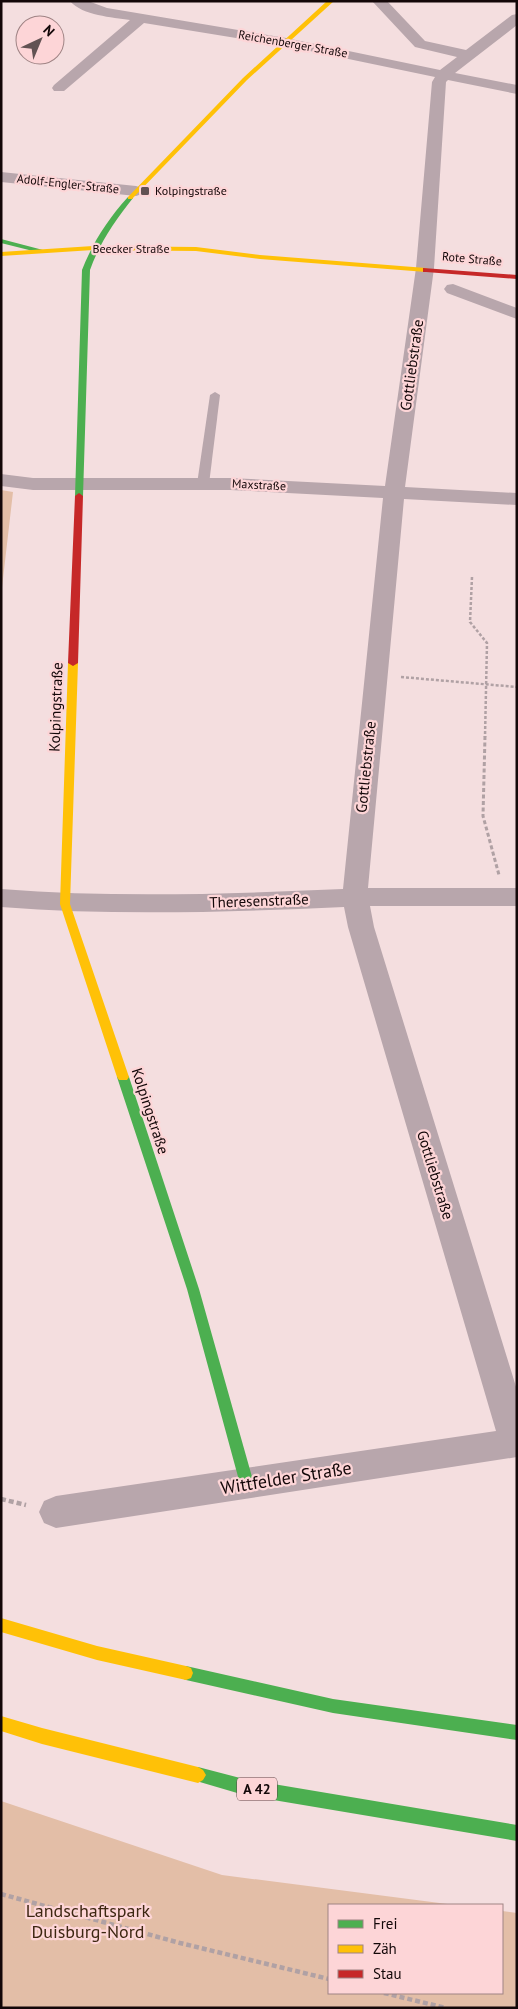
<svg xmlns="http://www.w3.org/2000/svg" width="518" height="2009" viewBox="0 0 518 2009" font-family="'PT Sans',sans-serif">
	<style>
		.green { fill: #e3bea7 }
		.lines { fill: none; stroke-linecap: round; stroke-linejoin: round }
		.path-far2 { stroke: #b0a1a4; stroke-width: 2.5; stroke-dasharray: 3 2; stroke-linecap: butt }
		.path-far1 { stroke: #b0a1a4; stroke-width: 3; stroke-dasharray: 4 2.5; stroke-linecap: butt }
		.path { stroke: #b0a1a4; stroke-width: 4.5; stroke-dasharray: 5 3; stroke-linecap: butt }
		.lane { fill: #b8a6ac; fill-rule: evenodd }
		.street { fill: #b8a6ac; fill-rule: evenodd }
		.fast { fill: #4caf50; fill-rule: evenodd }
		.slow { fill: #ffc107; fill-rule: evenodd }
		.jam { fill: #c62828; fill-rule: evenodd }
		.poi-dot { fill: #625253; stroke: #fdd5d7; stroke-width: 2 }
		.labels { text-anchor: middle; stroke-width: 4.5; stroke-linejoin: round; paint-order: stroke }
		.far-street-label { font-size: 12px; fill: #130708; stroke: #fdd5d7 }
		.far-poi-label { font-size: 12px; fill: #130708; stroke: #fdd5d7; text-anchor: start }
		.shield { fill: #fdd5d7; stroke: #594546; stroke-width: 1 }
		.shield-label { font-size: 14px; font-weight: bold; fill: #130708 }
		.street-label { font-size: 15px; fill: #130708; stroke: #fdd5d7 }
		.near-street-label { font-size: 18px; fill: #130708; stroke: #fdd5d7 }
		.near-park-label { font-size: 18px; fill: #3d2611; stroke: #fdd5d7 }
	</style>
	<rect width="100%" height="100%" fill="#f4dedf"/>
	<path class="green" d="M1,490l12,2 -12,104z
		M1,1801l221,74 233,30h-126v88h173v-82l15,2v95h-516z"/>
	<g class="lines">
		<path class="path-far2" d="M472,577l-2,45 17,21 -2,94
			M401,677l116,10"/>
		<path class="path-far1" d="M485,736l-2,80 16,59"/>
		<path class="path" d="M1,1499l25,6
			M1,1894l179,49 149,36
			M384,1993l62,15"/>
		<path class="lane" d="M215,392l5,3 -11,89 -6,3 -6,-3 13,-89z"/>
		<path class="street" d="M70,1h18l19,7 179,30 154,32 17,-13 -42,-10 -43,-46h15l38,40 41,9 46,-35 5,-1v11l-62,48 62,12v9l-69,-14 -2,2 -12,186 -29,219 112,6v12l-113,-6 -36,389h149v18h-147l4,21 143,463v67l-461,71 -12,-5 -5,-11 5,-11 12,-5 440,-65 -148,-504 -4,-20c-115,5 -228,9 -343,0v-18c114,9 227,5 342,0l40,-391 -153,-8h-197l-32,-4v-12l32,4h197l155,8 31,-218 16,-186 3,-5 -149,-31 -142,-23 -80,68h-10l-2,-3 2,-3 76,-65c-18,-3 -47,-4 -60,-19z
			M1,172l135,14 6,2 2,3 -2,3 -6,2 -135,-14z
			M453,284l64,24v11l-70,-26 -3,-4 3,-4z"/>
		<path class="fast" d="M128,197l5,1c-18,23 -33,44 -43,72l-7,226 -4,3 -4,-3 7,-226c11,-28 26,-51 46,-73z
			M1,239l42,11 2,1 -4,2 -40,-10z
			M123,1073l4,1 2,3 70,212 55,195 -2,4 -5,2 -5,-2 -2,-4 -53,-195 -70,-212 2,-3z
			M186,1666l147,33 184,26v15l-184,-27 -147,-33 -5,-2 -2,-5 2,-5z
			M198,1767l46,12 273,46v16l-273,-46 -51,-15 -3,-5 3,-5z"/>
		<path class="slow" d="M327,1h7l-87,79 -115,119h-4v-2l115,-119z
			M93,246l103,1 64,8 166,13 4,2 -4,2 -166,-13 -64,-8 -103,-1 -92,6v-4z
			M73,660l5,3 -8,241 59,173 -2,3h-8l-2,-3 -57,-173 8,-241z
			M1,1618l96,28 89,20 5,2 2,5 -2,5 -5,2 -89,-20 -96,-28z
			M1,1716l41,12 156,39 5,3 3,5 -3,5 -5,3 -156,-39 -41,-13z"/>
		<path class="jam" d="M423,268l94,7v4l-91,-7h-3z
			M79,493l4,3 -5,167 -5,3 -5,-3 7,-167z"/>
	</g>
	<rect class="poi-dot" x="140" y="186" width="10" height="10" rx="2.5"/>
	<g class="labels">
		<g class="far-street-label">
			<text transform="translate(293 44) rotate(10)" y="4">Reichenberger Straße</text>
			<text transform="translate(68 184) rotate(6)" y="4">Adolf-Engler-Straße</text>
			<text x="131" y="253">Beecker Straße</text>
			<text transform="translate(472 259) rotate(5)" y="4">Rote Straße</text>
			<text transform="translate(259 485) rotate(3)" y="4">Maxstraße</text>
		</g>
		<g class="far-poi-label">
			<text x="155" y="195">Kolpingstraße</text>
		</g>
		<rect class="shield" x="237" y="1777.5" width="40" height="23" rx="4"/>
		<g class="shield-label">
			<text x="257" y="1794">A 42</text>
		</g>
		<g class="street-label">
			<text transform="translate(412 365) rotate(-82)" y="5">Gottliebstraße</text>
			<text transform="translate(56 707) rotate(-88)" y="5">Kolpingstraße</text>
			<text transform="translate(366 767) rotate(-84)" y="5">Gottliebstraße</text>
			<text transform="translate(259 901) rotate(-2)" y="5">Theresenstraße</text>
			<text transform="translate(150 1111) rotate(72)" y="5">Kolpingstraße</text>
			<text transform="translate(435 1175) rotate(73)" y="5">Gottliebstraße</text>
		</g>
		<g class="near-street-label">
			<text transform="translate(286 1478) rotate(-9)" y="6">Wittfelder Straße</text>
		</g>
		<g class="near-park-label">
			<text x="88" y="1917">Landschaftspark<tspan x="88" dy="21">Duisburg-Nord</tspan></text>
		</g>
	</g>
	<rect width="518" height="2009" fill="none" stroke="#130708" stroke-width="5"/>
	<rect x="328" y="1904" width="175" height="90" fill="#fdd5d7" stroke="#9f8384"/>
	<rect x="338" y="1920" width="25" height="8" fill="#4caf50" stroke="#9f8384"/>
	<text x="373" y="1929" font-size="15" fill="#130708">Frei</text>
	<rect x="338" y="1945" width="25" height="8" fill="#ffc107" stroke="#9f8384"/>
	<text x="373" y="1954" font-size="15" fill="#130708">Zäh</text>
	<rect x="338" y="1970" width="25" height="8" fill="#c62828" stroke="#9f8384"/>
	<text x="373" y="1979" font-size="15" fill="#130708">Stau</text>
	<g transform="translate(40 40) rotate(44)"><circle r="24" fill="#fdd5d7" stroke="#9f8384"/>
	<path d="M0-4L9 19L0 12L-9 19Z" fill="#625253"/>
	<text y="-8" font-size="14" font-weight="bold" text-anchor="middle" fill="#130708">N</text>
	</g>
</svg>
